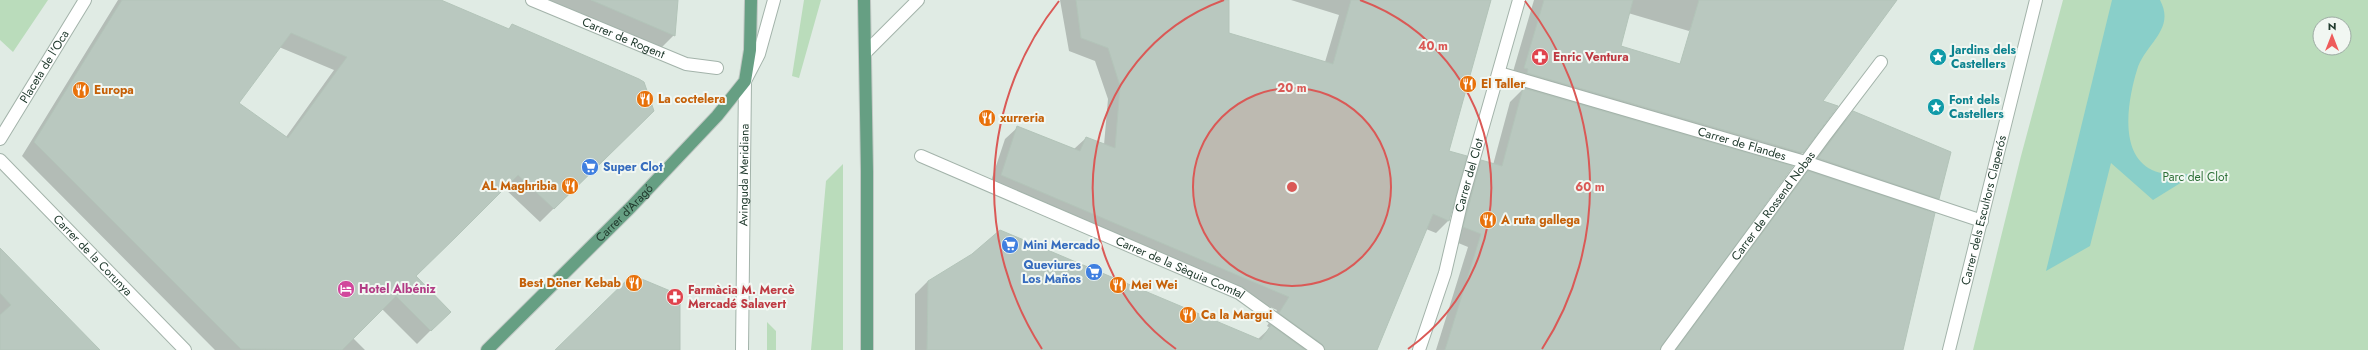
<svg xmlns="http://www.w3.org/2000/svg" width="2368" height="350" viewBox="0 0 2368 350" font-family="Jost,sans-serif">
	<style>
		.green { fill: #badcbb; fill-rule: evenodd }
		.water { fill: #89cfc9 }
		.shadow { fill: #0003; fill-rule: evenodd }
		.building { fill: #b9c8bf; stroke: #b3c4b9; fill-rule: evenodd }
		.lines { fill: none; stroke-linecap: round; stroke-linejoin: round }
		.minor-casing { stroke: #a3b3aa; stroke-width: 14 }
		.major-casing { stroke: #c1c8c4; stroke-width: 14 }
		.minor { stroke: #fff; stroke-width: 12 }
		.major { stroke: #669f83; stroke-width: 12 }
		.ring { fill: none; stroke: #da5956; stroke-width: 2 }
		.labels { text-anchor: middle; stroke-width: 4; stroke-linejoin: round; paint-order: stroke }
		.street-label { font-size: 12px; fill: #213b2e; stroke: #f1f7f2 }
		.culture-label { font-size: 12px; font-weight: bold; fill: #0d838f; stroke: #f1f7f2; text-anchor: start }
		.health-label { font-size: 12px; font-weight: bold; fill: #be3a42; stroke: #f1f7f2; text-anchor: start }
		.food-label { font-size: 12px; font-weight: bold; fill: #c56008; stroke: #f1f7f2; text-anchor: start }
		.shop-label { font-size: 12px; font-weight: bold; fill: #366cbe; stroke: #f1f7f2; text-anchor: start }
		.park-label { font-size: 12px; fill: #2d7037; stroke: #f1f7f2 }
		.hotel-label { font-size: 12px; font-weight: bold; fill: #b23c85; stroke: #f1f7f2; text-anchor: start }
		.centre { fill: #da5956; stroke: #f1f7f2; stroke-width: 2 }
		.ring-label { font-size: 12px; text-anchor: middle; font-weight: bold; fill: #da5956; stroke: #f1f7f2; stroke-width: 4; stroke-linejoin: round; paint-order: stroke }
	</style>
	<rect width="100%" height="100%" fill="#e0ebe4"/>
	<path class="green" d="M0,0h48l-35,52 -13,-12z
		M804,0h17l-22,78 -7,-2z
		M2063,0h305v350h-395l48,-194zM2320,24h24v24h-24z
		M843,164v186h-32l15,-169z
		M767,322l9,9v19h-9z"/>
	<path class="water" d="M2112,0h48c16,30 -15,43 -23,70 -9,29 -19,84 15,100 13,6 29,4 43,4l-42,26 -42,-37 -21,83 -44,25z"/>
	<path class="shadow" d="M118,0h320l70,30 4,-5 140,86 -112,111 -36,-34 -89,88 34,36 -32,32 -35,-35 -29,29 12,12h-150l-193,-194zM279,47l55,23 -48,67 -48,-34z
		M545,0h132l-3,35 -14,14z
		M1060,0h168v34l97,28 14,-47 -48,-15h200l-44,151 2,69 -13,13 -10,-4 -50,121h-461v-56l13,-13 330,58 12,-11 -3,-2 10,-16 -288,-123 16,-48 13,-12 56,22 12,-11 18,7 4,-46 -13,-38 -26,-10z
		M1534,0h175l-6,16 -14,15 -61,-18 -8,34 67,20 63,-67h145l-73,102 15,4 -35,47 -13,13 -130,184h-223l32,-103 -17,-7 17,-65 13,-14 12,4 17,-63 12,-12 -9,-3 2,-4 -5,-1z
		M1853,112l85,86 -13,13 -23,139h-228l121,-164 12,-12 -3,-1 35,-46z
		M0,250l99,100h-99z"/>
	<path class="building" d="M122,0h319l68,29 3,-5 127,55 5,3 10,29 -100,98 -36,-34 -61,61 -41,40 35,36 -20,19 -35,-35 -54,54 -101,-1 -207,-207zM291,33l56,24 -59,81 -49,-35z
		M591,0h87l-3,36z
		M1076,0h153v33l104,31 18,-64h140l-42,151 18,5 -18,65 -16,-7 -56,136h-52l-3,-6 -43,-31 10,-16 -288,-122 16,-49 63,25 6,-14 29,11 5,-62 -12,-38 -27,-10z
		M1544,0h89l-12,46 59,18 19,-64h198l-74,101 15,5 -35,47 -276,-80 1,-4 -4,-1z
		M1523,88l270,78 -133,184h-215l36,-116 -18,-7 18,-67 21,6z
		M1853,111l98,41 -12,47 -121,-41z
		M1808,171l127,42 -32,137h-227z
		M1000,230l261,110 10,-15 34,25h-378l1,-69 44,-27z
		M0,248l53,54 47,48h-100v-35l11,-10 -11,-12z
		M632,275l48,20v55h-125z"/>
	<g class="lines">
		<defs>
			<g id="minor">
				<path id="s1" d="M532,0l154,64 31,4"/>
				<path d="M865,53l53,-53"/>
				<path id="s2" d="M1499,73l306,89 177,59"/>
				<path id="s3" d="M0,139l85,-139"/>
				<path id="s4" d="M921,156l318,137 79,57"/>
				<path id="s5" d="M0,160l185,190"/>
				<path id="s6" d="M742,350l3,-269 14,-27 15,-54"/>
				<path id="s7" d="M1419,350l26,-77 17,-73 57,-200"/>
				<path id="s8" d="M1667,350l157,-213 57,-75"/>
				<path id="s9" d="M1949,350l87,-350"/>
			</g>
			<g id="major">
				<path d="M864,0l3,171v179"/>
				<path id="s10" d="M487,350l144,-143 86,-91 28,-35 5,-31 1,-50"/>
			</g>
		</defs>
		<use href="#minor" class="minor-casing"/>
		<use href="#major" class="major-casing"/>
		<use href="#minor" class="minor"/>
		<use href="#major" class="major"/>
	</g>
	<circle cx="1292" cy="187" r="99" fill="#da5956" fill-opacity=".12"/>
	<g class="ring">
		<circle cx="1292" cy="187" r="99"/>
		<path d="M1176 349A199 199 0 0 1 1224 0M1360 0A199 199 0 0 1 1408 349"/>
		<path d="M1042 349A298 298 0 0 1 1059 1M1525 1A298 298 0 0 1 1542 349"/>
	</g>
	<defs>
		<symbol id="pharmacy-disc" viewBox="-11 -11 22 22"><circle r="9.5" fill="#e0444e" stroke="#f1f7f2"/><path d="M-2-6h4v4h4v4h-4v4h-4v-4h-4v-4h4Z" fill="#fff"/></symbol>
		<symbol id="sight-disc" viewBox="-11 -11 22 22"><circle r="9.5" fill="#0f9aa8" stroke="#f1f7f2"/><path d="M0-6L1.8-2.2L6-1.7L2.9 1.2L3.7 5.4L0 3.3L-3.7 5.4L-2.9 1.2L-6-1.7L-1.8-2.2Z" fill="#fff"/></symbol>
		<symbol id="restaurant-disc" viewBox="-11 -11 22 22"><circle r="9.5" fill="#e8710a" stroke="#f1f7f2"/><path d="M-5-6h1v4h1v-4h1v4h1v-4h1v5L-1.5 .5V6h-2V.5L-5-1ZM5-6V6H3V1.5H1.5Q1.5-4 5-6Z" fill="#fff"/></symbol>
		<symbol id="supermarket-disc" viewBox="-11 -11 22 22"><circle r="9.5" fill="#3f7fe0" stroke="#f1f7f2"/><path d="M-6-5.5h2.5l.6 2H6L4.5 2H-2.5L-4.4-4H-6ZM-1.5 3.2a1.3 1.3 0 1 0 .1 0ZM3 3.2a1.3 1.3 0 1 0 .1 0Z" fill="#fff"/></symbol>
		<symbol id="hotel-disc" viewBox="-11 -11 22 22"><circle r="9.5" fill="#d1479c" stroke="#f1f7f2"/><path d="M-6-4.5h1.5V1H6V5H4.5V3h-9V5H-6ZM-4 0a1.8 1.8 0 1 1 3.6 0ZM.5 0V-2.5h3Q6-2.5 6 0Z" fill="#fff"/></symbol>
	</defs>
	<g fill-rule="evenodd">
		<use href="#pharmacy-disc" x="1530" y="47" width="20" height="20"/>
		<use href="#sight-disc" x="1928" y="47" width="20" height="20"/>
		<use href="#restaurant-disc" x="1458" y="74" width="20" height="20"/>
		<use href="#restaurant-disc" x="71" y="80" width="20" height="20"/>
		<use href="#restaurant-disc" x="635" y="89" width="20" height="20"/>
		<use href="#sight-disc" x="1926" y="97" width="20" height="20"/>
		<use href="#restaurant-disc" x="977" y="108" width="20" height="20"/>
		<use href="#supermarket-disc" x="580" y="157" width="20" height="20"/>
		<use href="#restaurant-disc" x="560" y="176" width="20" height="20"/>
		<use href="#restaurant-disc" x="1478" y="210" width="20" height="20"/>
		<use href="#supermarket-disc" x="1000" y="235" width="20" height="20"/>
		<use href="#supermarket-disc" x="1084" y="262" width="20" height="20"/>
		<use href="#restaurant-disc" x="624" y="273" width="20" height="20"/>
		<use href="#restaurant-disc" x="1108" y="275" width="20" height="20"/>
		<use href="#hotel-disc" x="336" y="279" width="20" height="20"/>
		<use href="#pharmacy-disc" x="665" y="287" width="20" height="20"/>
		<use href="#restaurant-disc" x="1178" y="305" width="20" height="20"/>
	</g>
	<g class="labels">
		<g class="street-label">
			<text dy="4" stroke="none"><textPath href="#s1" startOffset="99">Carrer de Rogent</textPath></text>
			<text dy="4" stroke="none"><textPath href="#s3" startOffset="85">Placeta de l'Oca</textPath></text>
			<text dy="4" stroke="none"><textPath href="#s2" startOffset="253">Carrer de Flandes</textPath></text>
			<text dy="4" stroke="none"><textPath href="#s6" startOffset="175">Avinguda Meridiana</textPath></text>
			<text dy="4" stroke="none"><textPath href="#s7" startOffset="182">Carrer del Clot</textPath></text>
			<text dy="4" stroke="none"><textPath href="#s8" startOffset="179">Carrer de Rossend Nobas</textPath></text>
			<text dy="4" stroke="none"><textPath href="#s9" startOffset="144">Carrer dels Escultors Claperós</textPath></text>
			<text dy="4" stroke="none"><textPath href="#s10" startOffset="194">Carrer d'Aragó</textPath></text>
			<text dy="4" stroke="none"><textPath href="#s5" startOffset="133">Carrer de la Corunya</textPath></text>
			<text dy="4" stroke="none"><textPath href="#s4" startOffset="282">Carrer de la Sèquia Comtal</textPath></text>
		</g>
		<g class="culture-label">
			<text x="1951" y="54">Jardins dels<tspan x="1951" dy="14">Castellers</tspan></text>
			<text x="1949" y="104">Font dels<tspan x="1949" dy="14">Castellers</tspan></text>
		</g>
		<g class="health-label">
			<text x="1553" y="61">Enric Ventura</text>
			<text x="688" y="294">Farmàcia M. Mercè<tspan x="688" dy="14">Mercadé Salavert</tspan></text>
		</g>
		<g class="food-label">
			<text x="1481" y="88">El Taller</text>
			<text x="94" y="94">Europa</text>
			<text x="658" y="103">La coctelera</text>
			<text x="1000" y="122">xurreria</text>
			<text x="557" y="190" text-anchor="end">AL Maghribia</text>
			<text x="1501" y="224">A ruta gallega</text>
			<text x="621" y="287" text-anchor="end">Best Döner Kebab</text>
			<text x="1131" y="289">Mei Wei</text>
			<text x="1201" y="319">Ca la Margui</text>
		</g>
		<g class="shop-label">
			<text x="603" y="171">Super Clot</text>
			<text x="1023" y="249">Mini Mercado</text>
			<text x="1081" y="269" text-anchor="end">Queviures<tspan x="1081" dy="14">Los Maños</tspan></text>
		</g>
		<g class="park-label">
			<text x="2195" y="181">Parc del Clot</text>
		</g>
		<g class="hotel-label">
			<text x="359" y="293">Hotel Albéniz</text>
		</g>
	</g>
	<circle cx="1292" cy="187" r="6" class="centre"/>
	<g class="ring-label">
		<text x="1433" y="50">40 m</text>
		<text x="1292" y="92">20 m</text>
		<text x="1590" y="191">60 m</text>
	</g>
	<g transform="translate(2332 36)"><circle r="19" fill="#f1f7f2" stroke="#9eaca4"/>
	<path d="M0-3L7 15L0 10L-7 15Z" fill="#ee5c5b"/>
	<text y="-6" font-size="11" font-weight="bold" text-anchor="middle" fill="#213b2e">N</text>
	</g>
</svg>
